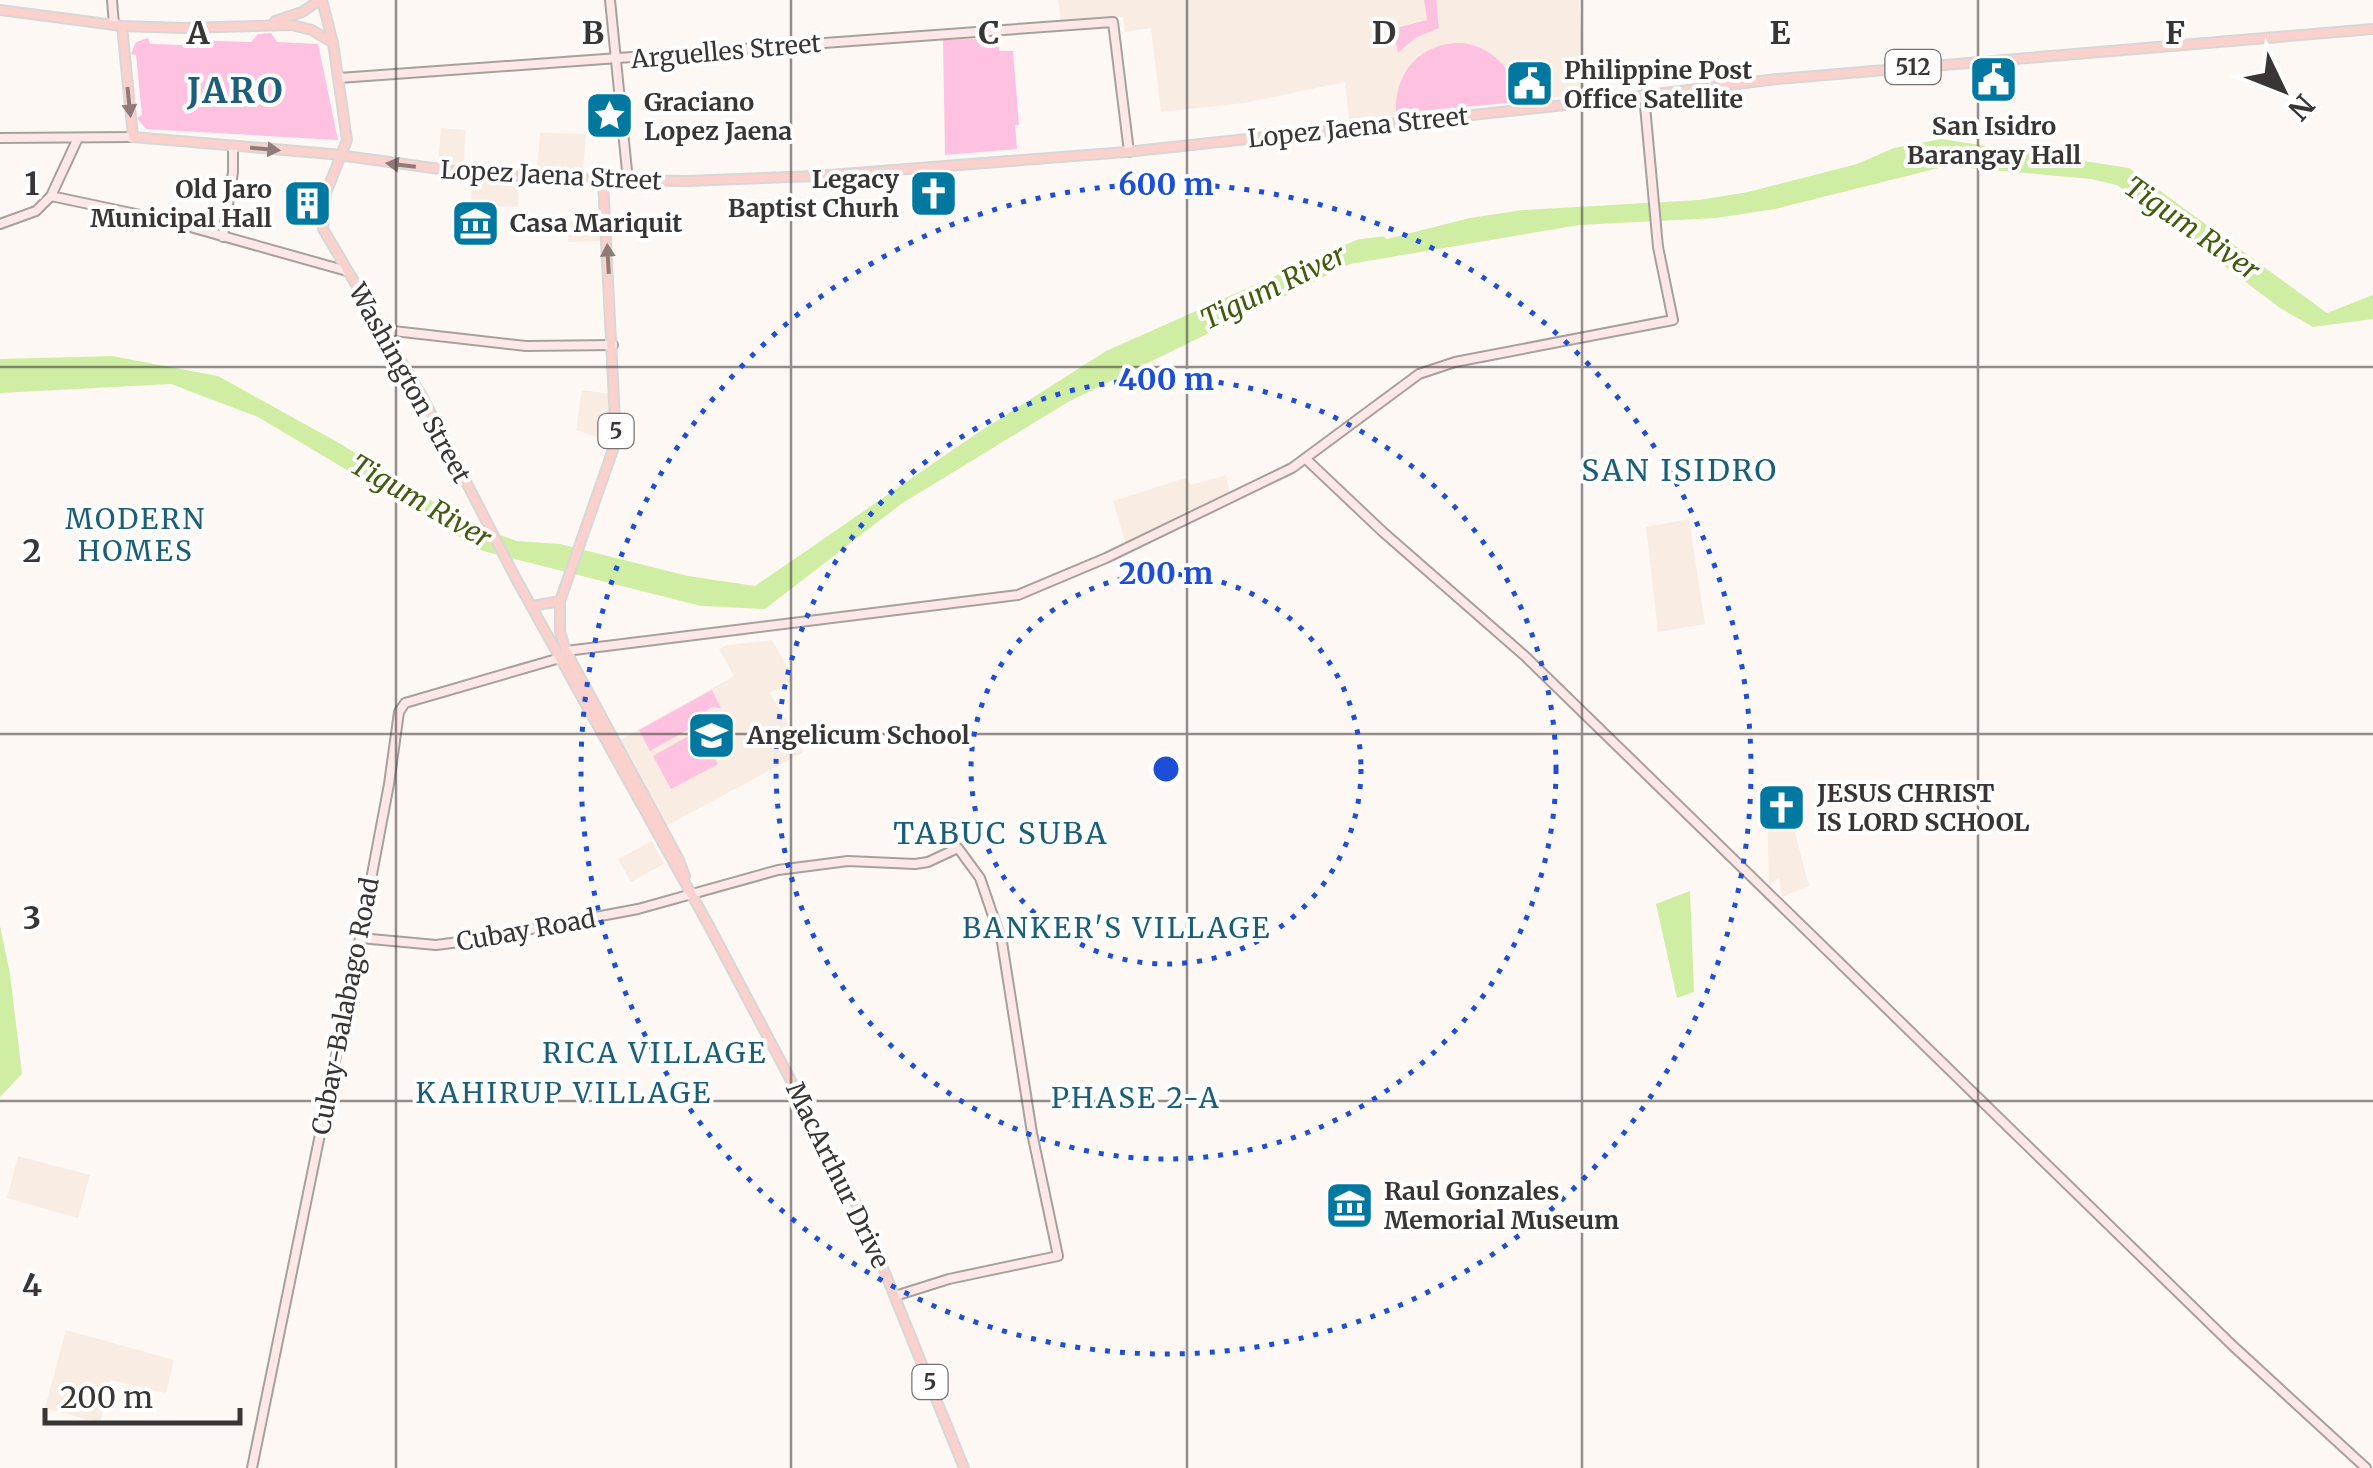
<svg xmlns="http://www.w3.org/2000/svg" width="2373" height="1468" viewBox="0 0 2373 1468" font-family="Merriweather,serif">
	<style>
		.built { fill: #f9ece3 }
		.green { fill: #fec1df }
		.water { fill: #cfeea3 }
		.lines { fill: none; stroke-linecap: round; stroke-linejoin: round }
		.river { stroke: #cfeea3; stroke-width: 11 }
		.secondary-casing { stroke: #a6a19d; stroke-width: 12 }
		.primary-casing { stroke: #d7d7d6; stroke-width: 12 }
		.secondary { stroke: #fde8e7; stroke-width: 8 }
		.primary { stroke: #fbd1ce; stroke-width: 8 }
		.oneway { fill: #907b79 }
		.grid { fill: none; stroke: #383534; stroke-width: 2.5; stroke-opacity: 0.55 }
		.ring { fill: none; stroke: #1d4ed8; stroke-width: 5; stroke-dasharray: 5 10 }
		.labels { text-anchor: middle; stroke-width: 8; stroke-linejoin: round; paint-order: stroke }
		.shield { fill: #fff; stroke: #747271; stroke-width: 2.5 }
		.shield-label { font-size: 22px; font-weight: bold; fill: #383534 }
		.street-label { font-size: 25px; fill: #383534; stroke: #fff }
		.poi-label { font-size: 25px; font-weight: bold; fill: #383534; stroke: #fff; text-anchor: start }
		.water-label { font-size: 28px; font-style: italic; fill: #435c0b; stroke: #fff }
		.neighbourhood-label { font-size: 28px; letter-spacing: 2.5px; fill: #1a5e7a; stroke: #fff }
		.quarter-label { font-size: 30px; letter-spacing: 2.5px; fill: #1a5e7a; stroke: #fff }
		.district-label { font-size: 35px; font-weight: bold; letter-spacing: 2.5px; fill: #1a5e7a; stroke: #fff }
		.grid-label { font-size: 32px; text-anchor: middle; font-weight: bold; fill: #383534; stroke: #fff; stroke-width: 8; stroke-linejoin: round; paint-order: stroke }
		.centre { fill: #1d4ed8; stroke: #fff; stroke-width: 5 }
		.ring-label { font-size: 30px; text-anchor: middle; font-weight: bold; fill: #1d4ed8; stroke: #fff; stroke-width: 8; stroke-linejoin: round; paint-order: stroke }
	</style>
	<rect width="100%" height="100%" fill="#fef8f4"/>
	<path class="built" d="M1058,0h521l6,94 -236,27 -4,-39 -101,21 -83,9 -10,-84 -26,4 -2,-15 -62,5z
		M441,128l24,2 -1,35 -26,-1z
		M540,133l46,1 -3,40 -46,-3z
		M472,179l47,2 -1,26 -47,-2z
		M581,214h20l2,27 -35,1 1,-21 10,1z
		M582,390l29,4v47l-35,-11z
		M1226,475l4,20 -104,49 -13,-43 72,-23 6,7z
		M1689,519l16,105 -47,8 -12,-105z
		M772,640l22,39 -24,14 34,59 -138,74 -46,-86 114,-64 -15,-27 9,-4z
		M1786,798l23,88 -27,11 -3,-19 -10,8 -2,-83z
		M652,841l12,23 -33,18 -13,-23z
		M18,1156l72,19 -12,43 -71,-20z
		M66,1330l108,30 -8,33 -56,-13 -10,43 -55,-15z"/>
	<path class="green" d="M1424,0h12l3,28 -24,10 -17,15 -5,-24 34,-9z
		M271,33l6,9 41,2 20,96 -192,-11 -9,-11 5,-3 -6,-60 -5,-1 5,-12 12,-4 2,6 34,1 3,-5 64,2 7,-8z
		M1000,38l-1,13h14l6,74h-4l2,24 -72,6 -2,-115z
		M1464,43c24,5 39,17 50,39l-7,21 -111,10c-2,-42 26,-72 68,-70z
		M712,690l9,18 -10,-1 -8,7 -1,8 -52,29 -11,-21z
		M699,730l19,34 -47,25 -18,-33z"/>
	<path class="water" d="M1941,139l188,29 198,145 46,-18v24l-60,8 -33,-19 -163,-123 -26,-6 -144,-13 -172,43 -59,9 -137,7 -229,39 -282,138 -167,102 -136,105 -64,-3 -218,-55 -225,-134 -87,-33 -171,9v-34l112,-3 106,20 121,67 132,82 46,16 43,3 128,32 67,10 221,-152 130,-83 214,-95 150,-38 52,-8 177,-10 49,-8 109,-28 37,-16z
		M1690,891l4,101 -17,6 -21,-94z
		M0,926l10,48 12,100 -22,23z"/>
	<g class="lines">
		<path class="river" d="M1342,252l17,-7 23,-3"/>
		<defs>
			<path id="secondary" d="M112,0l2,25
				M610,0l18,181
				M339,78c258,-20 516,-35 774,-56l16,130
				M0,138l133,-1
				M51,196l118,25 178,50
				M0,224l36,-13 15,-15 27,-58
				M223,237l10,-65v-26
				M385,330l141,16 87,-1
				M1307,460l76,72 143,125 706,688 134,123
				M566,651l452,-56 88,-37 186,-90 127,-94 36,-12 218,-42 -15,-73 -14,-152
				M360,938l76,7 31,-4 171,-32 140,-39 70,-9 67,3 13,-2 30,-14 22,30 22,64 30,191 26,123 -109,23 -54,17
				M252,1468l108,-530 29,-154 10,-72 6,-9 155,-45"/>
			<path id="primary" d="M322,0l11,43 14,97 -21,53 -3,36 99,167 93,181 193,347 152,287 104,257
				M0,10l122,16 61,2 109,-3 20,5 21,13
				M275,21l27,-9 18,-12
				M122,26l11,111 198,17 138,19 88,6 130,2 130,-5 309,-24 458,-49 193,-24 596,-50
				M603,181l13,260 -56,160v31l6,19 113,209 6,16
				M532,606l28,-5"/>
		</defs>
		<use href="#secondary" class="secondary-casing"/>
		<use href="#primary" class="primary-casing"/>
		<use href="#secondary" class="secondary"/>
		<use href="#primary" class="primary"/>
	</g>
	<defs><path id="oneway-solid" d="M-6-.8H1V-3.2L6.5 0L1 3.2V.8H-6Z" transform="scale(2.5)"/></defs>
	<g class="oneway">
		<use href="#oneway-solid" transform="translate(129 102) rotate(84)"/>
		<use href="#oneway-solid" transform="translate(265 149) rotate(5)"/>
		<use href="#oneway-solid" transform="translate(401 165) rotate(-173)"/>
		<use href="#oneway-solid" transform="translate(608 259) rotate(-93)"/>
	</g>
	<path class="grid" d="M396,0v1468M791,0v1468M1187,0v1468M1582,0v1468M1978,0v1468M0,367h2373M0,734h2373M0,1101h2373"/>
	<g class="ring">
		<circle cx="1166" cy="769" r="195"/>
		<circle cx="1166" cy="769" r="390"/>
		<circle cx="1166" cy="769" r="585"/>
	</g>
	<defs>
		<symbol id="civic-square" viewBox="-11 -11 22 22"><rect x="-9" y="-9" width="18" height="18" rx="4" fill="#0078a0" stroke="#fff"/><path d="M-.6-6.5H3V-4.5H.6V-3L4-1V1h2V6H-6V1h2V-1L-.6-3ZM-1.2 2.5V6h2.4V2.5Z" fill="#fff"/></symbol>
		<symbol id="sight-square" viewBox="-11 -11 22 22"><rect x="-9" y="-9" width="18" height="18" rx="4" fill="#0078a0" stroke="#fff"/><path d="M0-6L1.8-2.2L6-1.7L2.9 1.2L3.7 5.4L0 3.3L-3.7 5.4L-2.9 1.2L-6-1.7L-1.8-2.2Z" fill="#fff"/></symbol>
		<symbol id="church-square" viewBox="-11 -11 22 22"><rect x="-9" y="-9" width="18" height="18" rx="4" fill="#0078a0" stroke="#fff"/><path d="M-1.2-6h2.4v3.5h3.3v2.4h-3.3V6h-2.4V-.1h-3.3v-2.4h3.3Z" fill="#fff"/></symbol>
		<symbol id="building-square" viewBox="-11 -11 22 22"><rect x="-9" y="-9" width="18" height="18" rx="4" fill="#0078a0" stroke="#fff"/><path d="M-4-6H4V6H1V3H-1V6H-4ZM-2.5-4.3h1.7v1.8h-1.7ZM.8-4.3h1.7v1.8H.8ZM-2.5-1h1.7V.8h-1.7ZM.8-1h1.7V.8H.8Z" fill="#fff"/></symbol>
		<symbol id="museum-square" viewBox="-11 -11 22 22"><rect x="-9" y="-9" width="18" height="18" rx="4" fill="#0078a0" stroke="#fff"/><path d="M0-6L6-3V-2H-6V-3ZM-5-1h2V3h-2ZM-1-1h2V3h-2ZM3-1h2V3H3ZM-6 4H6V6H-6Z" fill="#fff"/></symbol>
		<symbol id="school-square" viewBox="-11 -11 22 22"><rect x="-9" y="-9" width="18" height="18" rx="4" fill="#0078a0" stroke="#fff"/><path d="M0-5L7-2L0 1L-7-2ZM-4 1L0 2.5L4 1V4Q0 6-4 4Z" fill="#fff"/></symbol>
	</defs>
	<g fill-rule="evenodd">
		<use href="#civic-square" x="1966" y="52" width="55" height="55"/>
		<use href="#civic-square" x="1502" y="56" width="55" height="55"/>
		<use href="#sight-square" x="582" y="88" width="55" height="55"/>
		<use href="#church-square" x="906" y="166" width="55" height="55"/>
		<use href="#building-square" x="280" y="176" width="55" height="55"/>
		<use href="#museum-square" x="448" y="196" width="55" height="55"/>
		<use href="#school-square" x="684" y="708" width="55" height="55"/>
		<use href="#church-square" x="1754" y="780" width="55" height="55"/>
		<use href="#museum-square" x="1322" y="1178" width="55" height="55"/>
	</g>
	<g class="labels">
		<g class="shield">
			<rect x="1885.5" y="50" width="55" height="34" rx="8"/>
			<rect x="598.5" y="414" width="35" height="34" rx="8"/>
			<rect x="912.5" y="1365" width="35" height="34" rx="8"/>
		</g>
		<g class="shield-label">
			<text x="1913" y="75">512</text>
			<text x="616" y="439">5</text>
			<text x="930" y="1390">5</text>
		</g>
		<g class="street-label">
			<text transform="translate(726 51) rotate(-5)" y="9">Arguelles Street</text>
			<text transform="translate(1358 127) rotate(-6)" y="9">Lopez Jaena Street</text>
			<text transform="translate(551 175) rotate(3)" y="9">Lopez Jaena Street</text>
			<text transform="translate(410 383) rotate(61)" y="9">Washington Street</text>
			<text transform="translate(526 930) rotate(-10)" y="9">Cubay Road</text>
			<text transform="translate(345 1006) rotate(-79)" y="9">Cubay-Balabago Road</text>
			<text transform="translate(838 1175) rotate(64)" y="9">MacArthur Drive</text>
		</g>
		<g class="poi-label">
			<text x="1564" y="79">Philippine Post<tspan x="1564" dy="29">Office Satellite</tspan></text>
			<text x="644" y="111">Graciano<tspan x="644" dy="29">Lopez Jaena</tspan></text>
			<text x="1994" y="135" text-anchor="middle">San Isidro<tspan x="1994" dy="29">Barangay Hall</tspan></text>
			<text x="899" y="188" text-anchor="end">Legacy<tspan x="899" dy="29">Baptist Churh</tspan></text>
			<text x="272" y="198" text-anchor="end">Old Jaro<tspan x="272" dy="29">Municipal Hall</tspan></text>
			<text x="510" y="232">Casa Mariquit</text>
			<text x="747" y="744">Angelicum School</text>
			<text x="1817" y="802">JESUS CHRIST<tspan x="1817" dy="29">IS LORD SCHOOL</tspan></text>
			<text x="1384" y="1200">Raul Gonzales<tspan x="1384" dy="29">Memorial Museum</tspan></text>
		</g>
		<g class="water-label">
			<text transform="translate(2192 228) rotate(35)" y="10">Tigum River</text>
			<text transform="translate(1273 287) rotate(-26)" y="10">Tigum River</text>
			<text transform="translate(421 501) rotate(30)" y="10">Tigum River</text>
		</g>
		<g class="neighbourhood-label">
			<text x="136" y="529">MODERN<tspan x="136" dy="32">HOMES</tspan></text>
			<text x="1117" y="938">BANKER'S VILLAGE</text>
			<text x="655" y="1063">RICA VILLAGE</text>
			<text x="564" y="1103">KAHIRUP VILLAGE</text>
			<text x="1136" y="1108">PHASE 2-A</text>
		</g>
		<g class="quarter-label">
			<text x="1680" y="481">SAN ISIDRO</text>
			<text x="1001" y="844">TABUC SUBA</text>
		</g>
		<g class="district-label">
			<text x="236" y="103">JARO</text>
		</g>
	</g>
	<g class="grid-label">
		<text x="198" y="44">A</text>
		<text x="593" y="44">B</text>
		<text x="989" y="44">C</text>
		<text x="1384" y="44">D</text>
		<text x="1780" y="44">E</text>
		<text x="2175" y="44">F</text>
		<text x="32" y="195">1</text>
		<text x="32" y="562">2</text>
		<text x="32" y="929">3</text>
		<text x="32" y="1296">4</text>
	</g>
	<circle cx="1166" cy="769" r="15" class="centre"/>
	<g class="ring-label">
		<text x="1166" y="195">600 m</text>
		<text x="1166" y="390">400 m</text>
		<text x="1166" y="584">200 m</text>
	</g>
	<g transform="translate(2283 90) rotate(133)" stroke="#ffffff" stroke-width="8" paint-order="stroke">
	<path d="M0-8L18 38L0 25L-18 38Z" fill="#383534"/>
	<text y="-15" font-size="28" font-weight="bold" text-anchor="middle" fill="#383534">N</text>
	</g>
	<path d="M45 1408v15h195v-15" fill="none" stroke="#383534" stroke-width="5"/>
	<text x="60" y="1408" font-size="30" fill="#383534" stroke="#ffffff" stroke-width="8" paint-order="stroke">200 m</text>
</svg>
